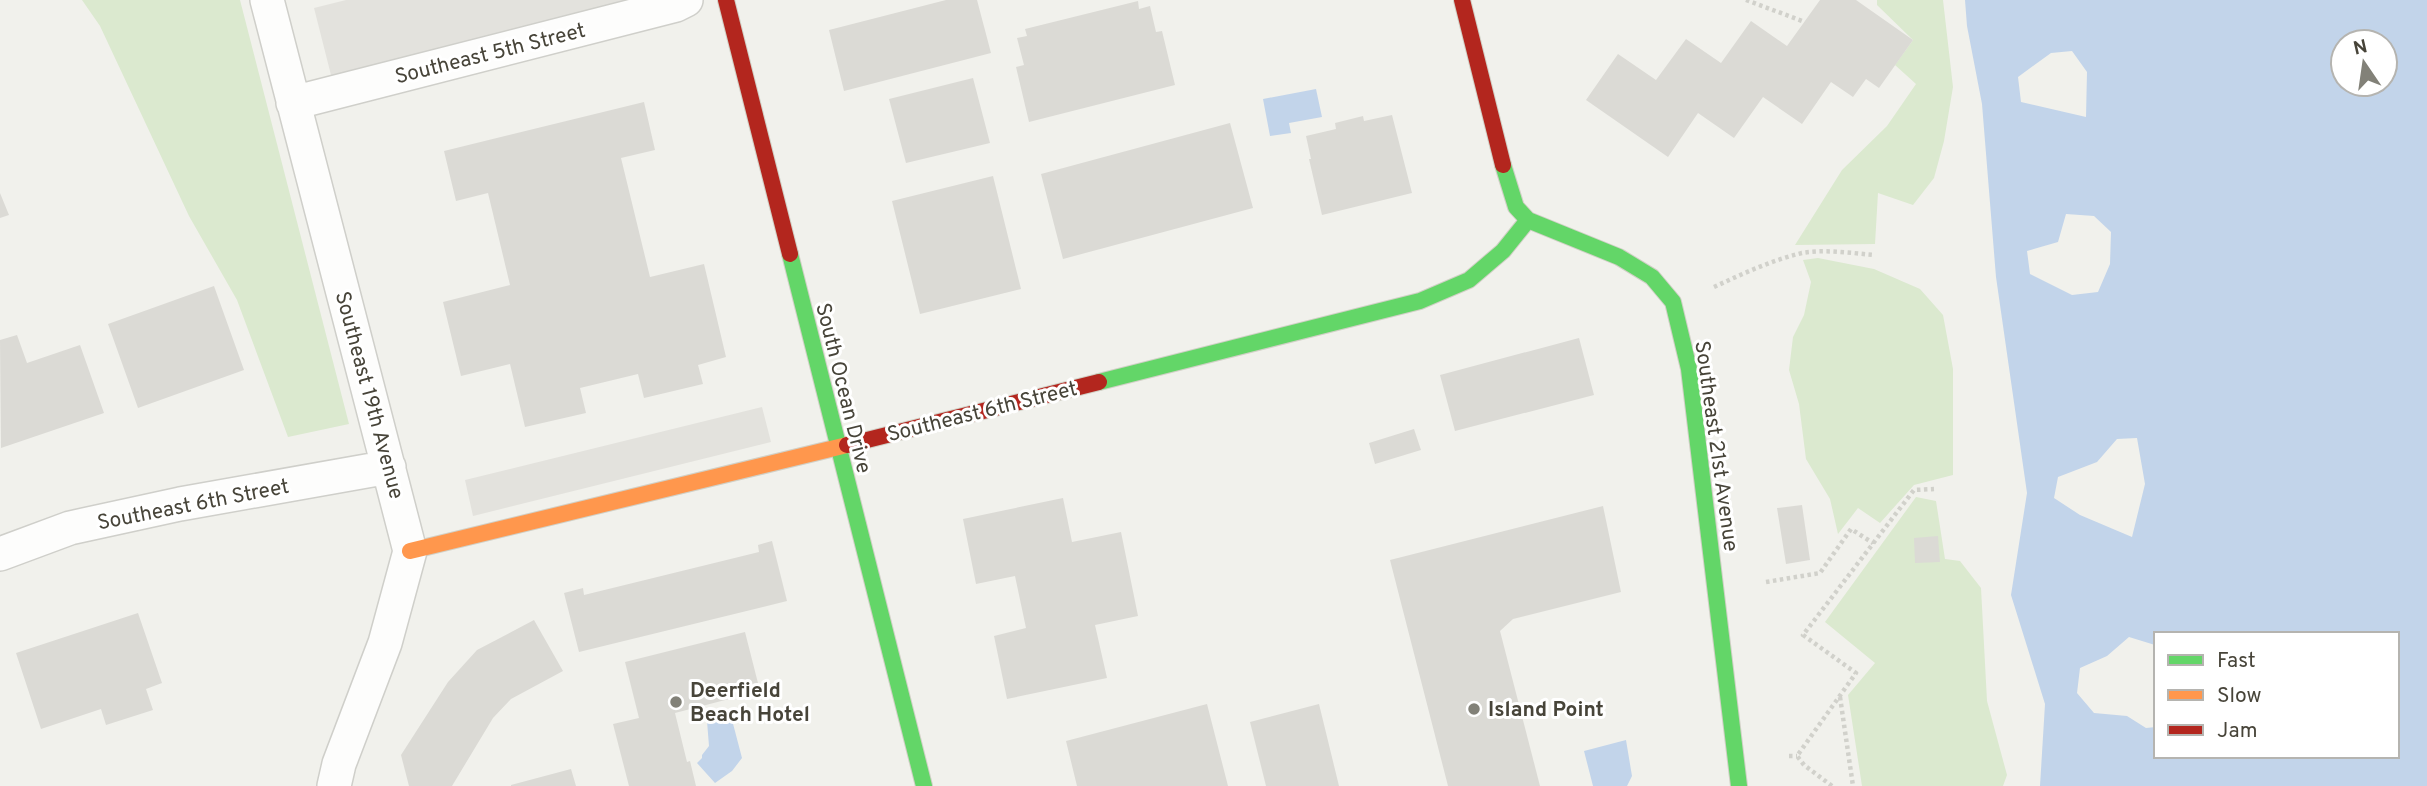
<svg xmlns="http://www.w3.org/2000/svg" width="2427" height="786" viewBox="0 0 2427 786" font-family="Overpass,sans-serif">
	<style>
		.green { fill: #dbe9cf }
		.parking { fill: #e3e2dd }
		.water { fill: #c2d4ea; fill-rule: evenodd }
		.pier { fill: #f1f1ec }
		.building { fill: #dbdad5 }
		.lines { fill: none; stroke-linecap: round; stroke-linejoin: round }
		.street-casing { stroke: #cfcfca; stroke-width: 36 }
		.fast-casing { stroke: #d1d0c6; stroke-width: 18 }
		.slow-casing { stroke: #d1d0c6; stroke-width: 18 }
		.jam-casing { stroke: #d1d0c6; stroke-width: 18 }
		.path { stroke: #d1d1cb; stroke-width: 4.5; stroke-dasharray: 3.5 3.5; stroke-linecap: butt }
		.street { stroke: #fdfdfc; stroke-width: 33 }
		.fast { stroke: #63d668; stroke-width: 16 }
		.slow { stroke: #ff974d; stroke-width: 16 }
		.jam { stroke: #b3261e; stroke-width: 16 }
		.poi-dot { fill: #828178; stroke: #fff; stroke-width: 2.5 }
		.labels { text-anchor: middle; stroke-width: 6; stroke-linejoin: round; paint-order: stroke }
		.street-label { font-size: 21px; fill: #474439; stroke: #fff }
		.poi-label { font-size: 21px; font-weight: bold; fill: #474439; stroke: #fff; text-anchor: start }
	</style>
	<rect width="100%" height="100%" fill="#f1f1ec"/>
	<path class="green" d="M82,0h158l109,424 -61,13 -51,-137 -48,-84 -89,-190z
		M1877,0h66l10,87 -9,54 -10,37 -21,27 -35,-12 -3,51 -80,1 47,-75 45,-44 29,-42 -21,-19 18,-25 -36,-35z
		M1818,258l56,11 46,20 23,26 10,54v106l-39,10 -34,38 -22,-15 -20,26 -8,-35 -24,-40 -7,-55 -10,-34 4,-33 11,-22 7,-33 -8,-22z
		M1916,497l20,4 9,58 15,2 21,27 6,113 20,74 -4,11h-141l-14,-91 27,-32 -50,-41z"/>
	<path class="parking" d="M346,0h292l-306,79 -18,-71z
		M762,407l9,35 -298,74 -8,-36z"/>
	<path class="water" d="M1965,0h462v786h-387l5,-82 -34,-109 16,-102 -31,-216 -14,-173 -15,-78zM2343,42h42v42h-42zM2156,634h241v122h-241z
		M1316,89l6,28 -33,6 2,10 -21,3 -7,-37z
		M731,716l11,42 -10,13 -17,12 -18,-20 5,-5v-3l7,-9 -2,-25z
		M1626,740l6,36 -5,10h-34l-9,-35z"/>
	<path class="pier" d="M2072,51l15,21 -1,45 -65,-15 -3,-25 33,-24z
		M2066,214l28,2 17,16 -1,32 -12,28 -26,3 -42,-21 -3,-23 31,-9z
		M2137,438l8,46 -13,53 -52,-22 -26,-17 4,-21 39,-15 20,-23z
		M2129,637l26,8 1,3v79l-10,1 -19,-12 -33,-3 -17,-20 3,-25 27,-12z"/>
	<path class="building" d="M946,0h31l14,53 -147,38 -15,-61z
		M1820,0h36l57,40 -34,48 -13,-9 -13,18 -22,-15 -29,42 -39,-27 -29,41 -36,-25 -30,44 -82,-57 32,-46 38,26 30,-41 35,24 30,-42 36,25z
		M1138,1l1,8 11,-3 6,26 6,-1 13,54 -146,37 -13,-55 8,-2 -7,-27 10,-2 -2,-7z
		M973,78l17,65 -84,20 -17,-64z
		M644,102l11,48 -34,8 29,119 54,-13 22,93 -28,8 5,19 -59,14 -6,-24 -58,14 6,25 -61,14 -15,-63 -49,12 -18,-74 67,-17 -22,-92 -32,8 -12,-50z
		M1392,115l20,78 -90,22 -13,-56h2l-5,-23 30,-7 -1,-6 28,-7 1,5z
		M1230,123l23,85 -190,51 -22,-85z
		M993,176l28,113 -101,25 -28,-113z
		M0,193l9,22 -9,3z
		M214,286l30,84 -106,38 -30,-84z
		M17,335l10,28 53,-18 24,68 -103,35 -1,-108z
		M1579,338l15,57 -139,36 -15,-56z
		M1414,429l7,21 -46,14 -6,-21z
		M1063,498l9,44 49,-10 17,84 -43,9 12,53 -100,21 -13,-63 32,-8 -11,-52 -39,8 -13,-65z
		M1802,505l8,55 -24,4 -9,-56z
		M1603,506l18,86 -108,27 -13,12 40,155h-92l-58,-226z
		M1938,536l2,26 -25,1 -1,-25z
		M772,541l15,60 -208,51 -15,-59 19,-5 1,7 175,-43 -1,-7z
		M138,613l24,70 -16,6 7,21 -47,15 -5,-16 -60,20 -25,-76z
		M534,620l29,51 -52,28 -18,19 -41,68h-43l-8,-31 47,-73 29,-32z
		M745,632l15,59 -85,22 12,49 3,-1 6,25h-67l-16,-62 26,-6 -14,-56z
		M1207,704l21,82h-151l-11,-45z
		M1319,704l20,82h-73l-16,-64z
		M571,769l5,17h-65v-1z"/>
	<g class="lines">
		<defs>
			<path id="street" d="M267,0l143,551 -25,92 -46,121 -5,22
				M293,103l383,-98 10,-5
				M0,554l70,-26 110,-24 209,-37"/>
			<path id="fast" d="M1503,165l13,42 12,13 91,37 33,20 21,25 16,67 50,417
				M790,254l134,532
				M1099,382l321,-81 49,-21 34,-29 25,-31"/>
			<path id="slow" d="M410,551l437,-106"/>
			<path id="jam" d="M726,0l64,254
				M1462,0l41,165
				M847,445l252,-63"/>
		</defs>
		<use href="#street" class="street-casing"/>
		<use href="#fast" class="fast-casing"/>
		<use href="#slow" class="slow-casing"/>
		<use href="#jam" class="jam-casing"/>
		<path class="path" d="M1746,0l59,22
			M1714,287c28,-13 58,-27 88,-34 23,-4 49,0 72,2
			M1766,582l54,-9 31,-44 22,14
			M1840,697l13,89
			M1789,756h8
			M1832,786l-28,-21 -7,-9 59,-83 -53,-38 111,-145 20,-1"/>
		<use href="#street" class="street"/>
		<use href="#fast" class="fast"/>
		<use href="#slow" class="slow"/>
		<use href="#jam" class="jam"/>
	</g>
	<g class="poi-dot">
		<circle cx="676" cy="702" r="7"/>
		<circle cx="1474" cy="709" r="7"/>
	</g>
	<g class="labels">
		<g class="street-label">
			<text transform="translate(490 53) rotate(-14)" y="7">Southeast 5th Street</text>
			<text transform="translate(844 388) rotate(76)" y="7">South Ocean Drive</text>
			<text transform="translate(370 395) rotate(75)" y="7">Southeast 19th Avenue</text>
			<text transform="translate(982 411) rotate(-14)" y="7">Southeast 6th Street</text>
			<text transform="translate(1717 446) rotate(82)" y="7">Southeast 21st Avenue</text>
			<text transform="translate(193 504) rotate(-11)" y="7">Southeast 6th Street</text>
		</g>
		<g class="poi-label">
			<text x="690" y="697">Deerfield<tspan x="690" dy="24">Beach Hotel</tspan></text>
			<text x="1488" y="716">Island Point</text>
		</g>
	</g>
	<rect x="2154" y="632" width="245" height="126" fill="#ffffff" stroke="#b5b4b0" stroke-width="2"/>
	<rect x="2168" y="655" width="35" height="10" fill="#63d668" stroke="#b5b4b0" stroke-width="2"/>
	<text x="2217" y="667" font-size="21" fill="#474439">Fast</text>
	<rect x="2168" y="690" width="35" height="10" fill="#ff974d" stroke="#b5b4b0" stroke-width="2"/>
	<text x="2217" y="702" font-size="21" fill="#474439">Slow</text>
	<rect x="2168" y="725" width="35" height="10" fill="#b3261e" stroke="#b5b4b0" stroke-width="2"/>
	<text x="2217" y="737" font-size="21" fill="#474439">Jam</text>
	<g transform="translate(2364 63) rotate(347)"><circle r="33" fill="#ffffff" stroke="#b5b4b0" stroke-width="2"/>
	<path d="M0-5L12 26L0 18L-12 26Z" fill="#828178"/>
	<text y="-10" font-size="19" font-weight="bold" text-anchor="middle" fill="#474439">N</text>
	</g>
</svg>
